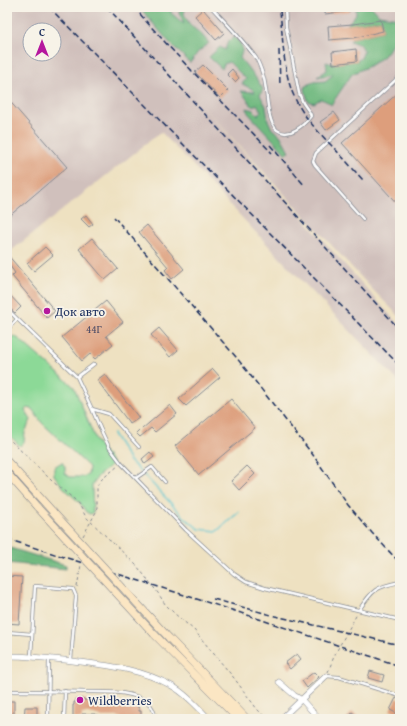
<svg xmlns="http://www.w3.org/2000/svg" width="407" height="726" viewBox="0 0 407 726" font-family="'Gentium Book Plus',serif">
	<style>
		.industrial { fill: #d0c0bc; fill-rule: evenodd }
		.green { fill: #8cd997; stroke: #54847a }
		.forest { fill: #71b980; stroke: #46746f }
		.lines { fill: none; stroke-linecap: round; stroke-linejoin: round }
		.stream { stroke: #58c5ce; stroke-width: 1.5 }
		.building { fill: #dd9e7b }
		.lane-casing { stroke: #848890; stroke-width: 4 }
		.street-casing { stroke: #848890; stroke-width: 6 }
		.secondary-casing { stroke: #848890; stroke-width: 8 }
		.path { stroke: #848890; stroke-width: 1; stroke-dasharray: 3 3; stroke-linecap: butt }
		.lane { stroke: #fff; stroke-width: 2.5 }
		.street { stroke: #fff; stroke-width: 5 }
		.secondary { stroke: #fbe6c3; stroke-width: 7 }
		.rail { stroke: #1b2f5e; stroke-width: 1.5; stroke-dasharray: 6 3; stroke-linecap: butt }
		.secondary-bridge-casing { stroke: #848890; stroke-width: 8; stroke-linecap: butt }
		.secondary-bridge { stroke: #fbe6c3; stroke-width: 7 }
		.poi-dot { fill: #b5179e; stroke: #f7f3e8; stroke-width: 1.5 }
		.labels { text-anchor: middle; stroke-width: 3.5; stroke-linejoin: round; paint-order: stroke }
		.number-label { font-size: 11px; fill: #4c4b65 }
		.poi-label { font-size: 13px; fill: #1b2f5e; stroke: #f7f3e8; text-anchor: start }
	</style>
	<rect width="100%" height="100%" fill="#f7f3e8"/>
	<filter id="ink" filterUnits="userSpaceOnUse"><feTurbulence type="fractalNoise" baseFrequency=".025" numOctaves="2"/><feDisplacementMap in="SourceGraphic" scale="8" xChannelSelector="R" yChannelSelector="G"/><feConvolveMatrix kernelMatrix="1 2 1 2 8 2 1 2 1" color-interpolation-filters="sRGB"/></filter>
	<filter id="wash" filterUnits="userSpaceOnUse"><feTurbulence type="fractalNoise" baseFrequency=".012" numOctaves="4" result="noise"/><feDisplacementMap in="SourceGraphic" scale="16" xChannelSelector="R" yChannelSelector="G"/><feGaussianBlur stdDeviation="0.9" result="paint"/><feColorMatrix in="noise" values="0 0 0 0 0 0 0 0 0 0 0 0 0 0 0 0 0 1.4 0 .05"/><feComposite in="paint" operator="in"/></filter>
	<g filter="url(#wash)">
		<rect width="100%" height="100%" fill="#eee1c1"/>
		<path class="industrial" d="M7,7h393v310l-28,-28 -174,-188 202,225v57l-120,-125 -90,-96 -29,-30 -154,122zM30,30h24v24h-24z"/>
		<path class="green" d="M14,336l5,3 55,48 22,54 16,21v3l-14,11 -6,9 1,28 -3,1 -4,-2 -6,-9 -17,-16 -9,-12v-8l8,-5 3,5v6l5,4h12l6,-2 1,-8 -47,-44 -10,-14 -5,-1 -2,2 6,10 -6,12 -1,10 -4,4 -13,-13v-94z"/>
		<path class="forest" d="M139,7h32v6l13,11 -5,-12 3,-5h10l-7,2 -1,5 6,11 11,9 8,9 -11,9 -8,11 -21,-21z
			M356,7h16l7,8 19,3 2,1v11l-12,21 -5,6 -14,9 -17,8 -21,31 -3,-3 -7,-3 -7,4 -6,-2 -4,-14 9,-5 12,-1 9,-7 -17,3 10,-7 -1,-8 7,2 24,-3 4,-3 3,-7 -3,-6 -11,-4 4,-3 29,-7 -2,-11 -34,5 9,-11z
			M235,37c8,9 9,10 5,21l16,20 7,11 -3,6 6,11 2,14 4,9 8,6 9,16 -3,3 -38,-41 -1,-5 6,2 5,5 3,-4 -4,-7 -4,3 -4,-5 -8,-11 14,1 -3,-3 -10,-5 4,-5 -17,-17 -5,2 -2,5 -13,-12 11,-10 5,3 3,-9z
			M7,547l59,18v4l-59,-6z"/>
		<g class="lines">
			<path class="stream" d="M113,434l17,27 11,11
				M144,475l41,43 14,11 18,2 22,-19"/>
		</g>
		<g id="blocks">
			<path class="building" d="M325,7h25v4l-25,3z
				M203,9l21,24 -8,7 -21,-24z
				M381,20l2,11 -29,7 -25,2 -1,-14 25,-2z
				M356,49l1,12 -24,3 -1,-12z
				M203,65l25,25 -8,8 -25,-26z
				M232,69l7,9 -4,4 -8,-8z
				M400,91v116l-58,-64z
				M7,98l60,69 -60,51z
				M334,112l6,8 -14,10 -6,-8z
				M86,215l7,9 -4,3 -8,-8z
				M147,225l37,44 -12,10 -7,-9 3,-3 -29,-35z
				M92,238l26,31 -13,11 -26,-31z
				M45,247l8,8 -19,16 -7,-8z
				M7,254l48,57 -8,7 -35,-42 3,-3 -8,-11z
				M7,292l14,15 -6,6 -8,-7z
				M106,301l17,21 -17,14 7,8 -18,15 -5,-5 -8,7 -20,-24z
				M159,328l19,22 -8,7 -19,-22z
				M213,369l7,8 -34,29 -7,-7z
				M105,374l34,44 -9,6 -33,-44z
				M231,399l24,29 -56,47 -24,-29z
				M170,405l7,9 -22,18 -4,-4 -11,9 -4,-4 5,-5 1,1z
				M150,452l4,5 -9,7 -3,-5z
				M247,466l8,8 -16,16 -8,-9z
				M7,576l15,1 -3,47 -12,-1z
				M297,654l4,5 -11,10 -5,-6z
				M370,671l14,4 -2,7 -14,-4z
				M314,672l5,5 -12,11 -5,-7z
				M396,698l4,2v15l-10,-5z
				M76,699h8v1h11v2h21v2h22v4h1v3h2v8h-20v-1l-3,-1h-20v-2h-3v-1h-13v5h-9v-14h1v-3h2z
				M7,701h7v13h-7z
				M25,707h12v12h-13z
				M352,712l9,7h-15z"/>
		</g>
	</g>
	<g filter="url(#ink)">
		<use href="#blocks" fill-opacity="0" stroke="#848890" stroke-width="1"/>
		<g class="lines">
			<defs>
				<path id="lane" d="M211,7c15,16 32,33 45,51 3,5 5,11 7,17 5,14 3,46 14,55 12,9 27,-5 34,-14l-1,-3 -7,-10 -4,-10 -13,-66 -1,-20
					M363,219l-48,-54 -2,-4 3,-8 84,-77
					M7,309l70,68 15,32 17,5 30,33
					M7,330l10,-11
					M77,377l17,-13
					M92,409l8,19 9,19 12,16 65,67 48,44 12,8 19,6 135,32
					M136,478l16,-11 13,15
					M359,610c14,-21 17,-23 41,-28
					M7,632l25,2
					M31,657l4,-71 38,3 3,7 -5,64
					M326,676l13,1 61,19
					M7,691c26,0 52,0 78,1 16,0 40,-1 55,6 9,3 15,11 15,21
					M48,719l1,-60
					M64,719l1,-28"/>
				<path id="street" d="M7,656c25,0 49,3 74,6 32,4 62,8 91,24 13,7 27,22 37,33
					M279,682l15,13 8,5 17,19
					M281,719l45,-43"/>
				<path id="secondary" d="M7,461l46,51
					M7,473l31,35
					M154,634l84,85
					M169,638l78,81"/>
			</defs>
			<use href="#lane" class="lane-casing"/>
			<use href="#street" class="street-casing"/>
			<use href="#secondary" class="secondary-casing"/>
			<path class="path" d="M7,437l45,44 22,18 6,7 6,11 51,49 21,27 7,11 10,10 19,16 40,48 23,31 10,10
				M83,536l13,-24 1,-5v-19l1,-4 4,-5 16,-13
				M77,587l4,-22
				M328,672l7,-18 22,-40"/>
			<use href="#lane" class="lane"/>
			<use href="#street" class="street"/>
			<use href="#secondary" class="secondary"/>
			<path class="rail" d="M49,7l351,359
				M107,7l148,162 145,161
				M134,7c43,51 92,98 138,146
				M280,11c3,26 3,62 14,85 8,19 21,32 35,47 12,12 23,25 35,38
				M279,50l1,36
				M270,145l35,41
				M114,217l122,140 77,98 35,50 24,28 28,30
				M7,539l231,73 162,54
				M213,599l62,17 125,29"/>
			<defs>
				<path id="secondary-bridge" d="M38,508l116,126
					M53,512l116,126"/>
			</defs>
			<use href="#secondary-bridge" class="secondary-bridge-casing"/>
			<use href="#secondary-bridge" class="secondary-bridge"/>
		</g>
	</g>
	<g class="poi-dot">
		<circle cx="47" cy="311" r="4"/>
		<circle cx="80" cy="700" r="4"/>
	</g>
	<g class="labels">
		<g class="number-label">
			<text x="94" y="333">44Г</text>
		</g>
		<g class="poi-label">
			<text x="55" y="316">Док авто</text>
			<text x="88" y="705">Wildberries</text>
		</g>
	</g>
	<rect width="407" height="726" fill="none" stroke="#f7f3e8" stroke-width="24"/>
	<g transform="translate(42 42)"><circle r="19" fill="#f7f3e8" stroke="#9fa5b1"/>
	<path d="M0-3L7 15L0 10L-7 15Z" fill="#b5179e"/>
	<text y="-6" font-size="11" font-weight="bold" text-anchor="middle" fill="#1b2f5e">С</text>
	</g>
</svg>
